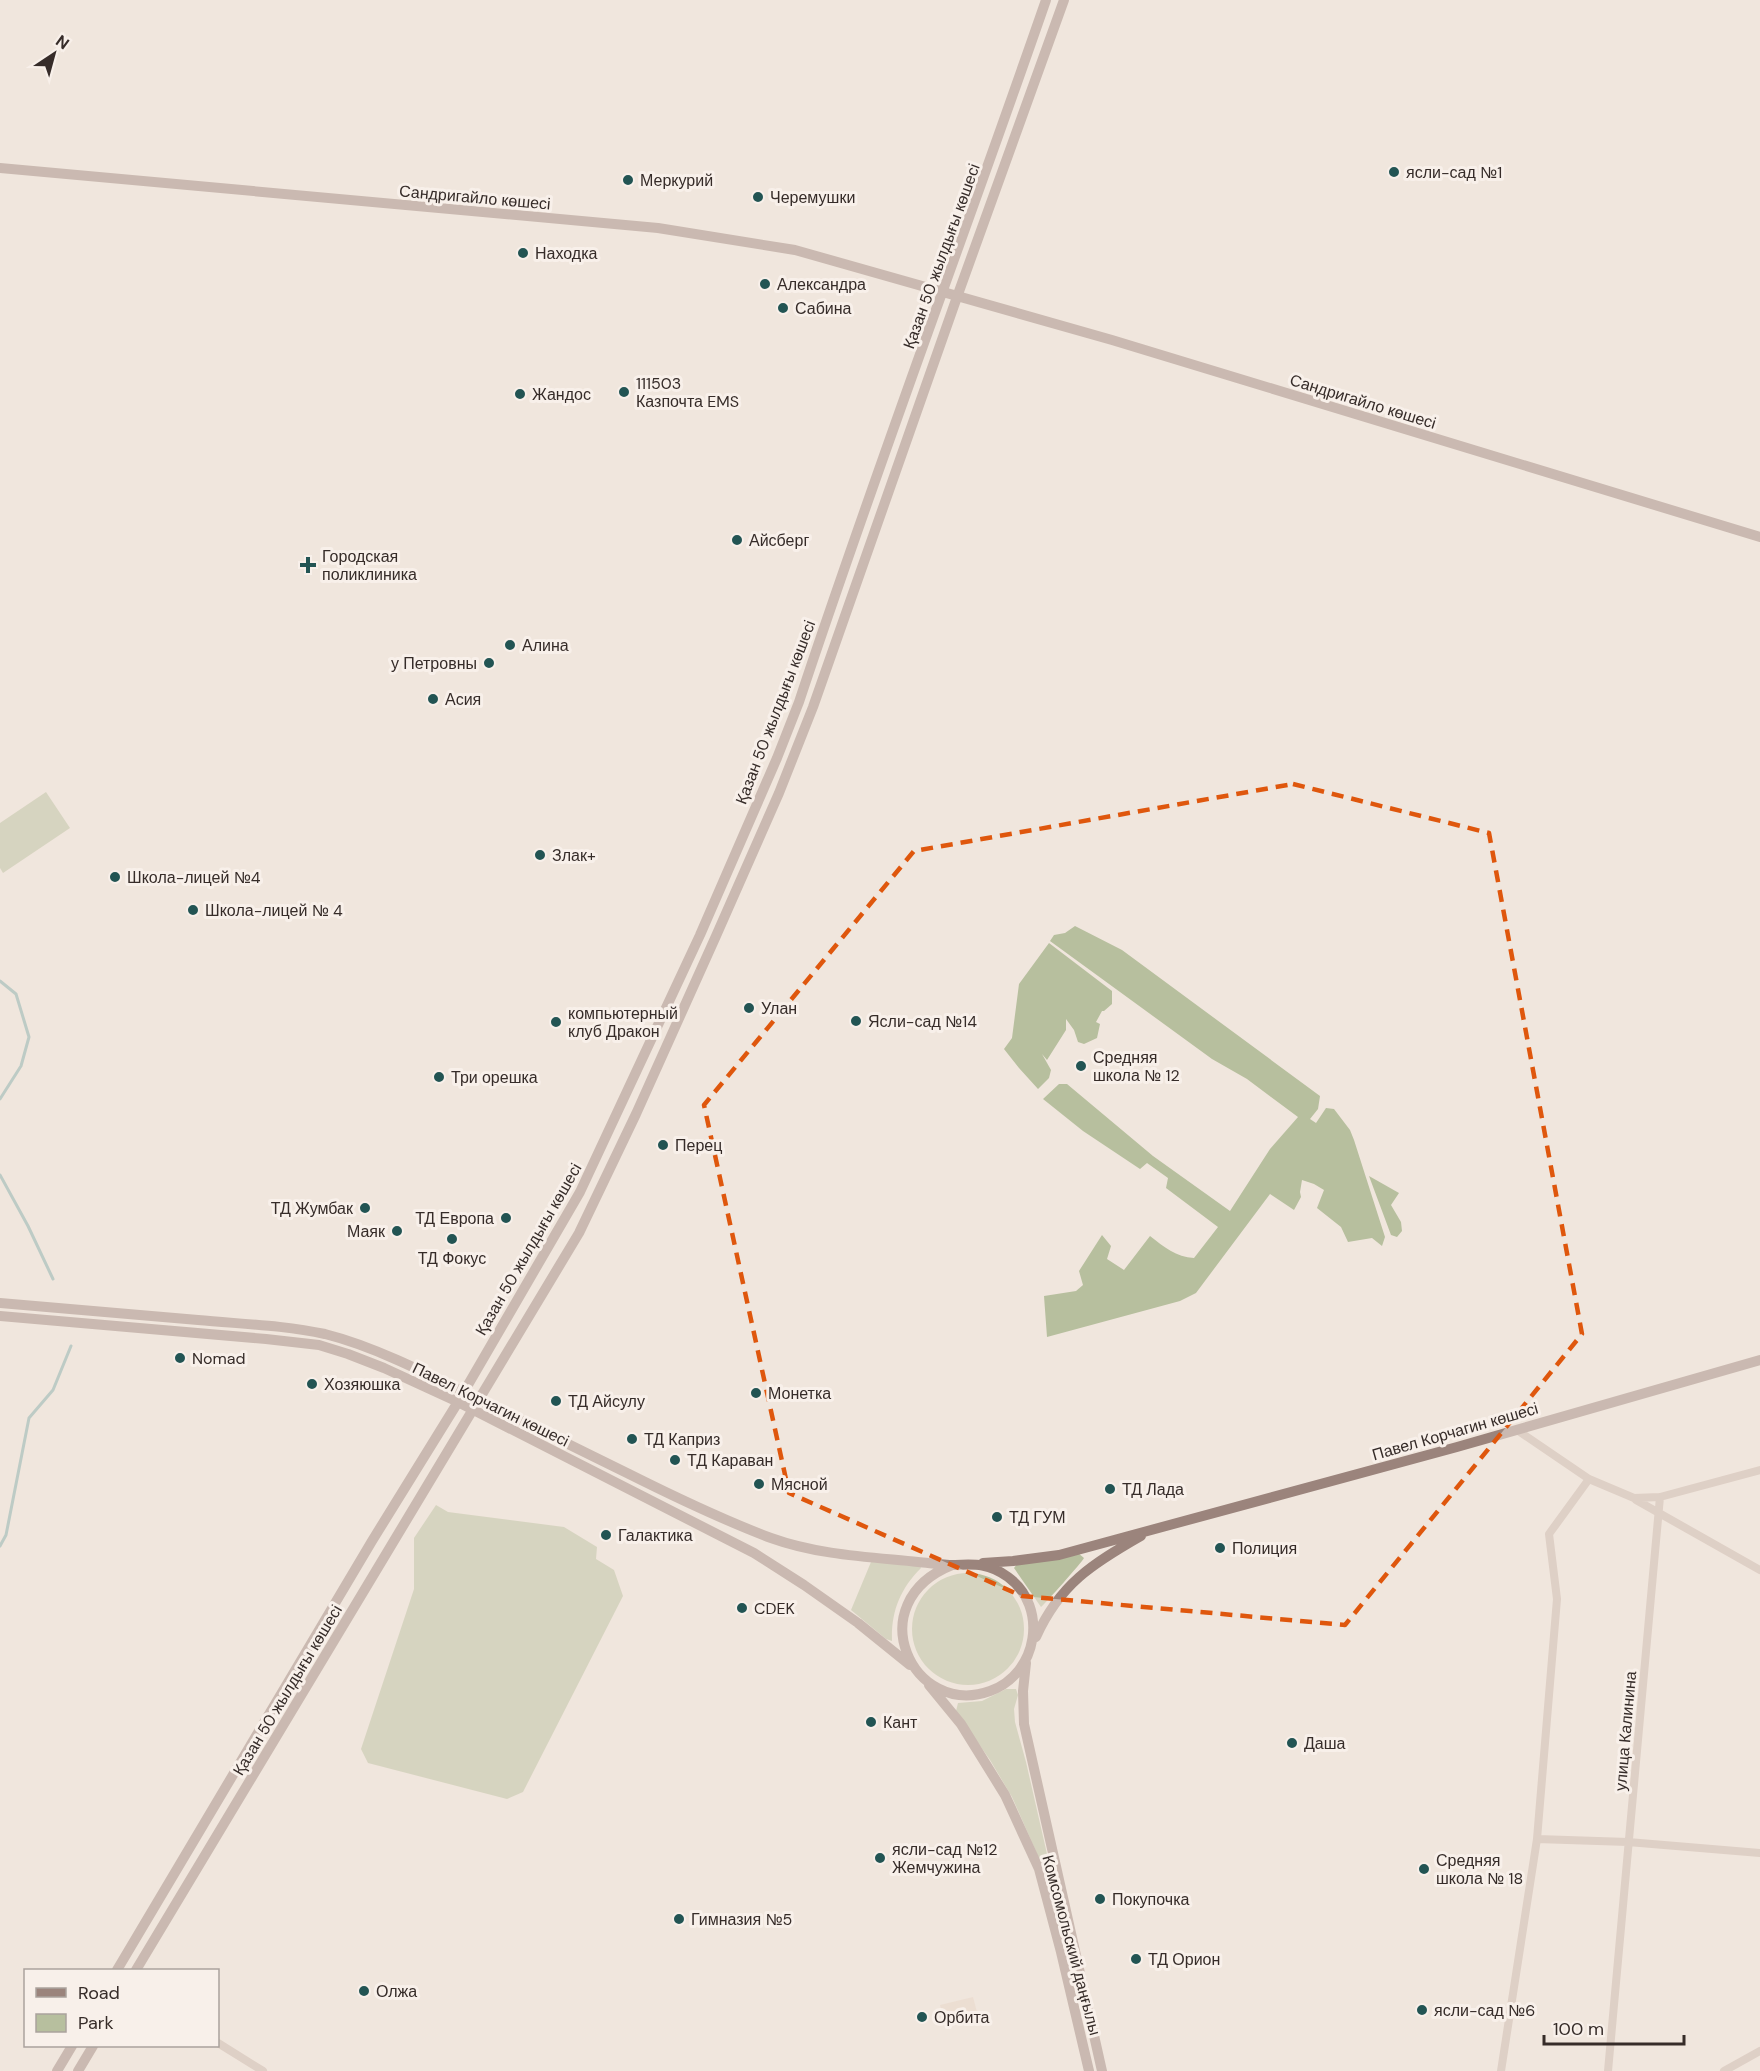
<svg xmlns="http://www.w3.org/2000/svg" width="1760" height="2071" viewBox="0 0 1760 2071" font-family="'DM Sans',sans-serif">
	<style>
		.green { fill: #b7bf9e }
		.plaza { fill: #e7d5c6 }
		.lines { fill: none; stroke-linecap: round; stroke-linejoin: round }
		.stream { stroke: #7eaba9; stroke-width: 3 }
		.street { stroke: #c8b5aa; stroke-width: 8 }
		.secondary { stroke: #9b847c; stroke-width: 10 }
		.marked { fill: none; stroke: #df570d; stroke-width: 4.5; stroke-dasharray: 12 8; stroke-linejoin: round }
		.poi-dot { fill: #225453; stroke: #f8f0ea; stroke-width: 2 }
		.labels { text-anchor: middle; stroke-width: 6; stroke-linejoin: round; paint-order: stroke }
		.poi-label { font-size: 16px; fill: #362c29; stroke: #f8f0ea; text-anchor: start }
		.street-label { font-size: 16px; fill: #362c29; stroke: #f8f0ea }
	</style>
	<rect width="100%" height="100%" fill="#f0e6dd"/>
	<path class="green" d="M46,792l24,36 -67,45 -3,-5v-45z
		M1075,926l47,24 198,146 -2,13 -8,10 6,4 10,-15 8,1 16,21 4,10 31,97 -3,9 -10,-8 -24,4 -7,-15 -24,-19 7,-18 -10,-6 -12,-4 -2,12 1,5 -7,13 -24,-16 -74,99 -16,8 -133,36 -3,-41 32,-5 7,-6 -4,-14 23,-36 9,11 -4,13 17,11 26,-34c14,11 26,21 44,22l24,-31 -52,-39 2,-10 -21,-15 -7,6 -57,-38 -40,-32 16,-15h8l86,72 77,55 40,-62 28,-32 -51,-38 -35,-20 -162,-118 4,-6 11,-2z
		M1049,943l63,48v13l-8,7h-2l-6,11 4,2 -3,14 -13,6 -6,-2 -4,-12 -8,-11v11l-19,30 -5,-6 9,16 -2,8 -11,11 -19,-21 -15,-19 8,-11 7,-54z
		M1369,1176l30,17 -8,12 10,17 1,9 -5,6 -6,-2z
		M436,1505l12,7 116,15 33,20 -1,12 18,11 9,26 -100,196 -16,7 -139,-36 -7,-14 53,-160v-51z
		M1078,1553l6,5c-1,3 -40,47 -43,49l-27,-39 3,-4z
		M871,1562l48,2 2,4c-21,21 -30,44 -29,73l-6,-2 -35,-29z
		M912 1629a56 56 0 1 1 112 0a56 56 0 1 1-112 0Z
		M1006,1689h10l2,6 -4,14 1,13 11,40 45,197 -4,1 -25,-95 -30,-68 -22,-37 -34,-49 2,-8 24,-2z"/>
	<path class="plaza" d="M973,1997l5,19 -33,9 -5,-20z"/>
	<g class="lines">
		<path class="stream" d="M0,981l16,13 13,43 -8,29 -21,33
			M0,1175l28,51 25,53
			M0,1546l6,-11 23,-117 24,-28 18,-44"/>
		<path class="street" d="M1517,1430l72,49 45,19 26,-1 100,-27
			M1636,1500l124,70
			M1537,1839l91,3 132,11
			M218,2043l45,28
			M1501,2071l36,-232 20,-240 -8,-65 40,-55
			M1608,2071l52,-574
			M1724,2071l36,-20"/>
		<path class="secondary" d="M0,168l658,60 137,22 317,90 648,197
			M0,1303c66,6 132,11 198,17 42,4 86,5 127,14 52,13 109,43 157,67 49,25 98,49 147,73 46,23 94,46 142,64 47,17 98,19 147,24 12,1 24,3 36,3 21,-1 35,-2 54,12 41,30 30,97 -18,114 -77,28 -132,-88 -38,-126
			M0,1316l266,23 53,6 29,9 36,14 74,34 296,151 50,32 54,38 52,42
			M983,1563l30,-2 46,-6 398,-108 303,-87
			M1036,1637c24,-53 56,-73 105,-101
			M1026,1663l-3,28 1,33 78,347
			M929,1685l32,39 44,71 34,74 22,83 28,119
			M117,1970l255,-429 86,-139 122,-210 120,-257 77,-177 22,-56c78,-236 166,-468 247,-702
			M136,1970l443,-737 57,-119 80,-178 63,-143 34,-86 144,-410 107,-297
			M57,2071l15,-25
			M78,2071l15,-25"/>
	</g>
	<path d="M0 0H1760V2071H0ZM1293,784l196,49 93,501 -237,291 -323,-29 -233,-103 -85,-388 210,-254z" fill="#f0e6dd" fill-opacity=".55" fill-rule="evenodd"/>
	<path class="marked" d="M1293,784l196,49 93,501 -237,291 -323,-29 -233,-103 -85,-388 210,-254z"/>
	<g class="poi-dot">
		<circle cx="1394" cy="172" r="6"/>
		<circle cx="628" cy="180" r="6"/>
		<circle cx="758" cy="197" r="6"/>
		<circle cx="523" cy="253" r="6"/>
		<circle cx="765" cy="284" r="6"/>
		<circle cx="783" cy="308" r="6"/>
		<circle cx="624" cy="392" r="6"/>
		<circle cx="520" cy="394" r="6"/>
		<circle cx="737" cy="540" r="6"/>
		<path d="M305 556h6v6h6v6h-6v6h-6v-6h-6v-6h6z"/>
		<circle cx="510" cy="645" r="6"/>
		<circle cx="489" cy="663" r="6"/>
		<circle cx="433" cy="699" r="6"/>
		<circle cx="540" cy="855" r="6"/>
		<circle cx="115" cy="877" r="6"/>
		<circle cx="193" cy="910" r="6"/>
		<circle cx="749" cy="1008" r="6"/>
		<circle cx="856" cy="1021" r="6"/>
		<circle cx="556" cy="1022" r="6"/>
		<circle cx="1081" cy="1066" r="6"/>
		<circle cx="439" cy="1077" r="6"/>
		<circle cx="663" cy="1145" r="6"/>
		<circle cx="365" cy="1208" r="6"/>
		<circle cx="506" cy="1218" r="6"/>
		<circle cx="397" cy="1231" r="6"/>
		<circle cx="452" cy="1239" r="6"/>
		<circle cx="180" cy="1358" r="6"/>
		<circle cx="312" cy="1384" r="6"/>
		<circle cx="756" cy="1393" r="6"/>
		<circle cx="556" cy="1401" r="6"/>
		<circle cx="632" cy="1439" r="6"/>
		<circle cx="675" cy="1460" r="6"/>
		<circle cx="759" cy="1484" r="6"/>
		<circle cx="1110" cy="1489" r="6"/>
		<circle cx="997" cy="1517" r="6"/>
		<circle cx="606" cy="1535" r="6"/>
		<circle cx="1220" cy="1548" r="6"/>
		<circle cx="742" cy="1608" r="6"/>
		<circle cx="871" cy="1722" r="6"/>
		<circle cx="1292" cy="1743" r="6"/>
		<circle cx="880" cy="1858" r="6"/>
		<circle cx="1424" cy="1869" r="6"/>
		<circle cx="1100" cy="1899" r="6"/>
		<circle cx="679" cy="1919" r="6"/>
		<circle cx="1136" cy="1959" r="6"/>
		<circle cx="364" cy="1991" r="6"/>
		<circle cx="1422" cy="2010" r="6"/>
		<circle cx="922" cy="2017" r="6"/>
	</g>
	<g class="labels">
		<g class="poi-label">
			<text x="1406" y="178">ясли-сад №1</text>
			<text x="640" y="186">Меркурий</text>
			<text x="770" y="203">Черемушки</text>
			<text x="535" y="259">Находка</text>
			<text x="777" y="290">Александра</text>
			<text x="795" y="314">Сабина</text>
			<text x="636" y="389">111503<tspan x="636" dy="18">Казпочта EMS</tspan></text>
			<text x="532" y="400">Жандос</text>
			<text x="749" y="546">Айсберг</text>
			<text x="322" y="562">Городская<tspan x="322" dy="18">поликлиника</tspan></text>
			<text x="522" y="651">Алина</text>
			<text x="477" y="669" text-anchor="end">у Петровны</text>
			<text x="445" y="705">Асия</text>
			<text x="552" y="861">Злак+</text>
			<text x="127" y="883">Школа-лицей №4</text>
			<text x="205" y="916">Школа-лицей № 4</text>
			<text x="761" y="1014">Улан</text>
			<text x="568" y="1019">компьютерный<tspan x="568" dy="18">клуб Дракон</tspan></text>
			<text x="868" y="1027">Ясли-сад №14</text>
			<text x="1093" y="1063">Средняя<tspan x="1093" dy="18">школа № 12</tspan></text>
			<text x="451" y="1083">Три орешка</text>
			<text x="675" y="1151">Перец</text>
			<text x="353" y="1214" text-anchor="end">ТД Жумбак</text>
			<text x="494" y="1224" text-anchor="end">ТД Европа</text>
			<text x="385" y="1237" text-anchor="end">Маяк</text>
			<text x="452" y="1264" text-anchor="middle">ТД Фокус</text>
			<text x="192" y="1364">Nomad</text>
			<text x="324" y="1390">Хозяюшка</text>
			<text x="768" y="1399">Монетка</text>
			<text x="568" y="1407">ТД Айсулу</text>
			<text x="644" y="1445">ТД Каприз</text>
			<text x="687" y="1466">ТД Караван</text>
			<text x="771" y="1490">Мясной</text>
			<text x="1122" y="1495">ТД Лада</text>
			<text x="1009" y="1523">ТД ГУМ</text>
			<text x="618" y="1541">Галактика</text>
			<text x="1232" y="1554">Полиция</text>
			<text x="754" y="1614">CDEK</text>
			<text x="883" y="1728">Кант</text>
			<text x="1304" y="1749">Даша</text>
			<text x="892" y="1855">ясли-сад №12<tspan x="892" dy="18">Жемчужина</tspan></text>
			<text x="1436" y="1866">Средняя<tspan x="1436" dy="18">школа № 18</tspan></text>
			<text x="1112" y="1905">Покупочка</text>
			<text x="691" y="1925">Гимназия №5</text>
			<text x="1148" y="1965">ТД Орион</text>
			<text x="376" y="1997">Олжа</text>
			<text x="1434" y="2016">ясли-сад №6</text>
			<text x="934" y="2023">Орбита</text>
		</g>
		<g class="street-label">
			<text transform="translate(475 197) rotate(5)" y="6">Сандригайло көшесі</text>
			<text transform="translate(941 256) rotate(-70)" y="6">Қазан 50 жылдығы көшесі</text>
			<text transform="translate(1363 401) rotate(17)" y="6">Сандригайло көшесі</text>
			<text transform="translate(775 712) rotate(-69)" y="6">Қазан 50 жылдығы көшесі</text>
			<text transform="translate(528 1249) rotate(-60)" y="6">Қазан 50 жылдығы көшесі</text>
			<text transform="translate(491 1404) rotate(26)" y="6">Павел Корчагин көшесі</text>
			<text transform="translate(1455 1431) rotate(-16)" y="6">Павел Корчагин көшесі</text>
			<text transform="translate(287 1690) rotate(-59)" y="6">Қазан 50 жылдығы көшесі</text>
			<text transform="translate(1625 1731) rotate(-85)" y="6">улица Калинина</text>
			<text transform="translate(1072 1945) rotate(75)" y="6">Комсомольский даңғылы</text>
		</g>
	</g>
	<rect x="24" y="1969" width="195" height="78" fill="#f8f0ea" stroke="#aaa29d" stroke-width="1.5"/>
	<rect x="36" y="1988" width="30" height="9" fill="#9b847c" stroke="#aaa29d" stroke-width="1.5"/>
	<text x="78" y="1999" font-size="18" fill="#362c29">Road</text>
	<rect x="36" y="2014" width="30" height="18" fill="#b7bf9e" stroke="#aaa29d" stroke-width="1.5"/>
	<text x="78" y="2029" font-size="18" fill="#362c29">Park</text>
	<g transform="translate(54 54) rotate(36)" stroke="#f8f0ea" stroke-width="4.5" paint-order="stroke">
	<path d="M0-4.5L10 22L0 15L-10 22Z" fill="#362c29"/>
	<text y="-9" font-size="16" font-weight="bold" text-anchor="middle" fill="#362c29">N</text>
	</g>
	<path d="M1544 2035v9h140v-9" fill="none" stroke="#362c29" stroke-width="3"/>
	<text x="1553" y="2035" font-size="18" fill="#362c29" stroke="#f8f0ea" stroke-width="4.5" paint-order="stroke">100 m</text>
</svg>
